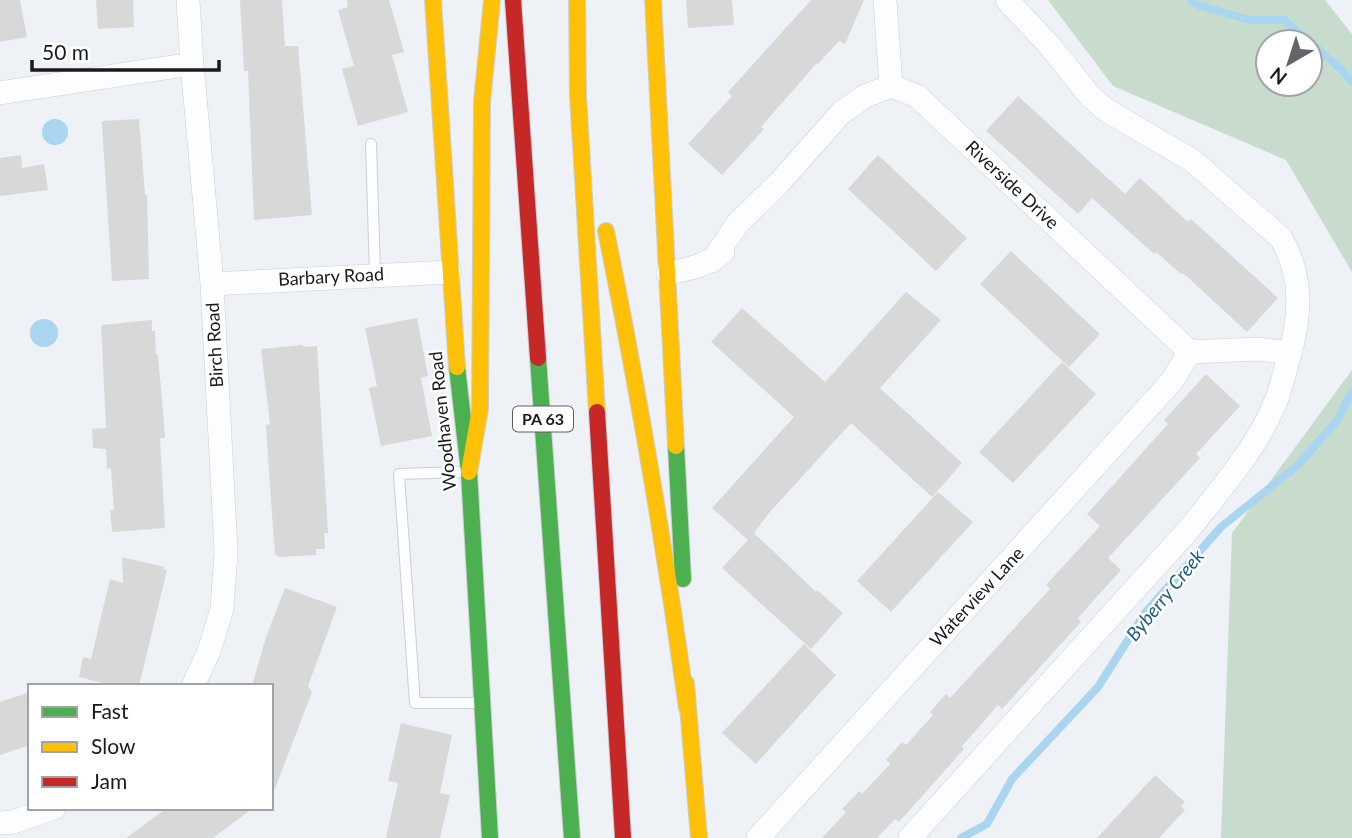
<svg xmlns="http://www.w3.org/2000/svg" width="1352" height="838" viewBox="0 0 1352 838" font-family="Lato,sans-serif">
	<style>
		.green { fill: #c7dccd; fill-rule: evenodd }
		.water { fill: #aad5f1 }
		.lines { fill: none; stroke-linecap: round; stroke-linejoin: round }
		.stream { stroke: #aad5f1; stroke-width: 8 }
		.building { fill: #d8d8d9 }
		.lane-casing { stroke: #cccfd3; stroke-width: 12 }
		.street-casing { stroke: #cccfd3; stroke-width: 24 }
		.fast-casing { stroke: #cccfd3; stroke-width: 18 }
		.slow-casing { stroke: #cccfd3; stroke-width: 18 }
		.jam-casing { stroke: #cccfd3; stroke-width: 18 }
		.lane { stroke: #fcfdfe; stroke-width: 10 }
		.street { stroke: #fcfdfe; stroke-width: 23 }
		.fast { stroke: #4caf50; stroke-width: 16 }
		.slow { stroke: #ffc107; stroke-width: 16 }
		.jam { stroke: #c62828; stroke-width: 16 }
		.labels { text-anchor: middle; stroke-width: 5; stroke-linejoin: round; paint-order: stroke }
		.shield { fill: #fff; stroke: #5d5f61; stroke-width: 2 }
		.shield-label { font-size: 16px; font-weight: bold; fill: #181a1d }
		.street-label { font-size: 18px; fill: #181a1d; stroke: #fff }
		.water-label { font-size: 19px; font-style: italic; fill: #175e82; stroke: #fff }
	</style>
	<rect width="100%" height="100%" fill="#eef1f6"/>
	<path class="green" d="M1048,0h277l27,34v238l-66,-112 -173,-74zM1268,42h42v42h-42z
		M1352,370v468h-131l11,-305z"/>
	<path class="water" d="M42 132a13 13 0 1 1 26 0a13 13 0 1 1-26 0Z
		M30 333a14 14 0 1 1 28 0a14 14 0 1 1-28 0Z"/>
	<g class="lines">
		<path class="stream" d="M1191,0l4,4 54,16h35l26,22
			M1310,42l33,29 9,11
			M961,838l26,-14 25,-45 86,-92 47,-74 76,-86 76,-61 41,-47 14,-28"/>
	</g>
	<path class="building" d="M0,0h20l7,37 -27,5z
		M96,0h37l1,27 -36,2z
		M240,0h42l3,46h13l14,169 -58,5 -6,-149h-4z
		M347,0h42l15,52 -12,3 16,57 -50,14 -16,-57 12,-3 -16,-56 10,-3z
		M686,0h46l2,25 -46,3z
		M811,0h53l-19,44 -6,-3 -21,23 -1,-1 -56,64 3,2 -42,46 -34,-31 44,-48 -4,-4z
		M1018,96l107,98 15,-16 48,44 3,-3 87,79 -31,34 -64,-59 -2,1 -25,-22 -2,2 -62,-56 -14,16 -92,-83z
		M139,119l6,76h2l2,84 -37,2 -10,-157v-3z
		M21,155l1,13 22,-4 4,26 -48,6v-38z
		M878,155l89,83 -31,33 -88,-82z
		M1011,251l89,83 -31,33 -89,-83z
		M906,292l35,28 -61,68 82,75 -30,34 -81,-74 -82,90 -15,20 62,59 1,-2 26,23 -32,36 -89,-81 26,-28 -36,-32 82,-91 -83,-75 31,-34 83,74z
		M417,318l11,58 -7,2 11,58 -51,10 -12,-58 8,-2 -12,-58z
		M152,320v11h3l1,24h2l5,56 2,27h-5l5,90 -53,4 -2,-22h4l-3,-42 -4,1 -1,-20 -13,-1 -1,-19 14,-1 -5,-103z
		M303,345v2l14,-1 11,187h-4l1,16h-9v6l-38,2v-2h-3l-6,-83 -3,-47 4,-1 -9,-75z
		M1062,362l34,32 -83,89 -34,-31z
		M1206,374l34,32 -44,48 4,4 -92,100 13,12 -43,48 3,4 -79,87 -4,-4 -36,41 2,3 -65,73 -4,-3 -18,19h-55l24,-26 -4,-3 17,-18 3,3 28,-30 -4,-4 16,-18 4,3 27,-30 -3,-3 16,-18 4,4 100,-109 -4,-4 54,-59 -13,-12 81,-90 -4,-4z
		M938,492l35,30 -82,90 -34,-31z
		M122,557l42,10 -1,2 4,1 -28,116h-25l-35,-9 4,-20 8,2 19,-80 13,4z
		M285,588l52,19 -29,79 4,6 -39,102 -2,-1v-107h-19l14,-49z
		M804,644l32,31 -80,89 -34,-31z
		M30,692v53l-30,10v-53z
		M401,723l51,12 -12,58 10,2 -10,43h-54l12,-55 -10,-2z
		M1155,775l30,27 -4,4 4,4 -26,28h-62z
		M167,808h86l-40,30h-87z"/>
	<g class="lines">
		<defs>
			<path id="lane" d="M371,144l4,130
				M463,472l-64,2 16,229h65"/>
			<path id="street" d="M188,0l4,64 20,220 14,268 -4,57 -13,42 -16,35
				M885,0l6,86 26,10 273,256
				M0,93l192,-29
				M712,261l26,-38 41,-40 62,-70 24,-17 26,-10
				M668,273c20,-4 38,-7 55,-21
				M212,284l238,-12
				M1190,352l68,-3 32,4
				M0,823l13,-1 41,-14
				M758,838l413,-456 19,-30
				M910,838l281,-311c31,-40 68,-81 86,-129 5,-13 8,-28 12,-41 12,-41 14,-81 -8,-119l-88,-77 -87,-51 -16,-14 -40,-50 -43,-46"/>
			<path id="fast" d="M538,358l34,480
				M457,367l12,105 21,366
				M676,446l7,133"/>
			<path id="slow" d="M433,0l24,367
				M577,0l1,96 19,316
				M653,0l23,446
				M606,231c32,158 59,317 81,477
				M469,472l11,-63 2,-307 10,-102
				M686,683l13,155"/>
			<path id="jam" d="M513,0l25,358
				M597,412l26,426"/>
		</defs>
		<use href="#lane" class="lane-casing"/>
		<use href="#street" class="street-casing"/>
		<use href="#fast" class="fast-casing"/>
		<use href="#slow" class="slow-casing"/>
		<use href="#jam" class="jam-casing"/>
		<use href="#lane" class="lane"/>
		<use href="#street" class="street"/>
		<use href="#fast" class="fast"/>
		<use href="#slow" class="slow"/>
		<use href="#jam" class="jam"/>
	</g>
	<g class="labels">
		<rect class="shield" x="513" y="406.5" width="60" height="25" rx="5"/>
		<g class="shield-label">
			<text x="543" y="425">PA 63</text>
		</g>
		<g class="street-label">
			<text transform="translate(1012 185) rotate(43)" y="6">Riverside Drive</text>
			<text transform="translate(331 277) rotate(-3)" y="6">Barbary Road</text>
			<text transform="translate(215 345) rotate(-93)" y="6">Birch Road</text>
			<text transform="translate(443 421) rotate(-96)" y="6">Woodhaven Road</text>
			<text transform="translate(977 597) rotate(-47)" y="6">Waterview Lane</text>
		</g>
		<g class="water-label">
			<text transform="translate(1165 595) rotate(-51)" y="7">Byberry Creek</text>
		</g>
	</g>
	<rect x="28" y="684" width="245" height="126" fill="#ffffff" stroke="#a3a3a5" stroke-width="2"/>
	<rect x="42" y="707" width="35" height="10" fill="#4caf50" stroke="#a3a3a5" stroke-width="2"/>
	<text x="91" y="719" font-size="21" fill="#181a1d">Fast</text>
	<rect x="42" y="742" width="35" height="10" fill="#ffc107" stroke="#a3a3a5" stroke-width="2"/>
	<text x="91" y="754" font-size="21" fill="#181a1d">Slow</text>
	<rect x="42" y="777" width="35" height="10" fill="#c62828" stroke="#a3a3a5" stroke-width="2"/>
	<text x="91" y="789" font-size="21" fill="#181a1d">Jam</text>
	<g transform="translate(1289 63) rotate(219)"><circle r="33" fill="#ffffff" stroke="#a3a3a5" stroke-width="2"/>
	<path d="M0-5L12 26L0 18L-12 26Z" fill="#636569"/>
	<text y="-10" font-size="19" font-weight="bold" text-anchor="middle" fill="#181a1d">N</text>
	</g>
	<path d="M32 60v10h187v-10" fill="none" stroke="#181a1d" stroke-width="3.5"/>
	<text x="42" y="60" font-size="21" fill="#181a1d" stroke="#ffffff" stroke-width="5" paint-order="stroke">50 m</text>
</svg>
